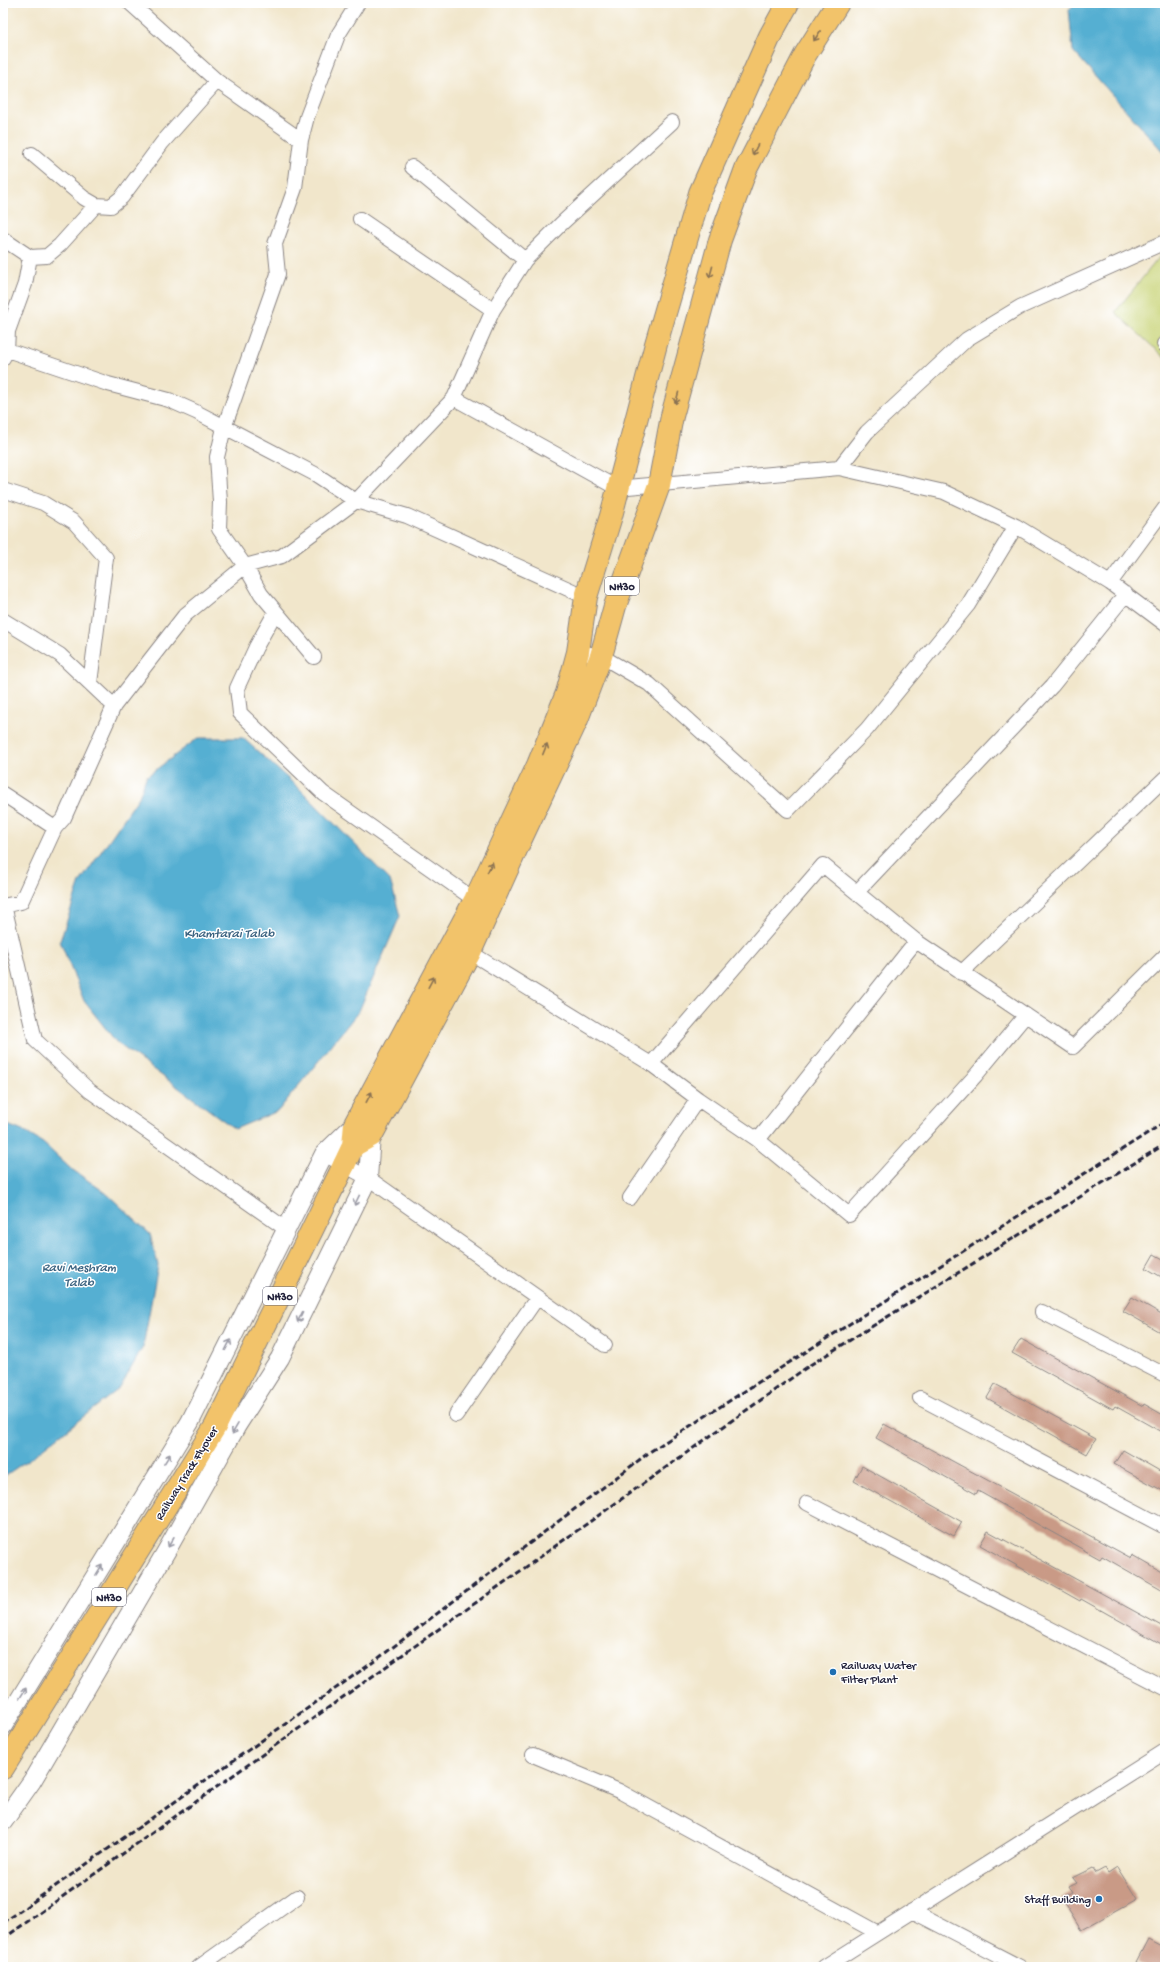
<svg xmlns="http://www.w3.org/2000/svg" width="1168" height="1970" viewBox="0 0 1168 1970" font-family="'Gochi Hand',sans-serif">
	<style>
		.green { fill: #c7d374; stroke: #747a58 }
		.water { fill: #55afd2; stroke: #3c6886 }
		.building { fill: #c99a86 }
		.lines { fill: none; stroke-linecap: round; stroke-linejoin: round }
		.minor-casing { stroke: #8a8483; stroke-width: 16 }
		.tertiary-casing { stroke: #8a8483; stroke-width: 20 }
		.primary-casing { stroke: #8a8483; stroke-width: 24 }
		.trunk-casing { stroke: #8a8483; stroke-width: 24 }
		.minor { stroke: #fff; stroke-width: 14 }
		.tertiary { stroke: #fff; stroke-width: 18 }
		.primary { stroke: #f2c36a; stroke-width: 22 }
		.trunk { stroke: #f2c36a; stroke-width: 22 }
		.rail { stroke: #22223b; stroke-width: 3; stroke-dasharray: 6 3; stroke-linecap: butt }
		.oneway { stroke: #8a7252 }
		.oneway2 { stroke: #9c9ca7 }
		.poi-dot { fill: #1f6fb2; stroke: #fff; stroke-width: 1.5 }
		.labels { text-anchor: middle; stroke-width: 3; stroke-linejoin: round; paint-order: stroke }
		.shield { fill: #fff; stroke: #646476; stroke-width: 1 }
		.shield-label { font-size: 11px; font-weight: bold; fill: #22223b }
		.street-label { font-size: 12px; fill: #22223b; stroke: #fff }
		.poi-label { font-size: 12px; fill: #22223b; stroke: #fff; text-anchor: start }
		.water-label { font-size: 13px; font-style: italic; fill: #39617f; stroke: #fff }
	</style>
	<rect width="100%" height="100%" fill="#fff"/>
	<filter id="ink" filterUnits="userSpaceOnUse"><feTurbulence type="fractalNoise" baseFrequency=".025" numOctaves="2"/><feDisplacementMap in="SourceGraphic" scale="8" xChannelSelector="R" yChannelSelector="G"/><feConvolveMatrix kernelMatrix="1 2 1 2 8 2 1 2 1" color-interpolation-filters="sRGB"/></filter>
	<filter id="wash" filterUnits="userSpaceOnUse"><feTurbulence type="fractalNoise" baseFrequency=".012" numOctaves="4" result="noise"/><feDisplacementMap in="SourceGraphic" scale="16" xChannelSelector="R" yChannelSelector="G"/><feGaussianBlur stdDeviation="0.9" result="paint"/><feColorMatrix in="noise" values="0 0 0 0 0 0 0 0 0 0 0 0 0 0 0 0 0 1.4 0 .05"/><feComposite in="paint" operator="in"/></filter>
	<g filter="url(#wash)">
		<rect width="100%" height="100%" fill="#f1e6cb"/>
		<path class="green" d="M1165,250v108l-50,-46z"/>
		<path class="water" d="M1075,3h90v151l-92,-103 -4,-41z
			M198,738h45l60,54 87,88 10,36 -41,95 -81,100 -43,18 -118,-86 -33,-42 -24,-60 20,-59 59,-85 7,-20z
			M3,1123l22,9 18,11 27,25 36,25 44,41 8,31 -15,82 -23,41 -88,69 -29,20z"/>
		<g id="blocks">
			<path class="building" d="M1154,1254l11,6v19l-19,-11z
				M1132,1297l33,19v19l-42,-24z
				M1021,1339l122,67 1,-2 21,12v18l-50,-28 -2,3 -101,-56z
				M995,1384l101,55 -9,15 -100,-56z
				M884,1424l247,134 1,-3 33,19v18l-63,-36 -2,3 -122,-68 -2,3 -100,-56z
				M1123,1450l42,24v18l-51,-28z
				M862,1466l100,56 -8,14 -100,-55z
				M988,1531l177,97v18l-84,-47 -1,2 -100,-56z
				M1117,1867l20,32 -56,31 -20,-32 11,-6 -3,-5 8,-4 -4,-5 20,-10 3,5 9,-5 3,5z
				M1148,1939l17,9v19h-20l-9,-5z"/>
		</g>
	</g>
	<g filter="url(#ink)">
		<use href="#blocks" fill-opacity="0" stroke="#8a8483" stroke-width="1"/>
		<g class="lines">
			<defs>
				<path id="minor" d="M130,3l87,78 84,59
					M32,154l52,44 12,7 15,1 11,-9 40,-54 55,-62
					M412,167l113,93
					M360,219l133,91
					M3,239l27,18 17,-1 13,-11 36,-40
					M1165,343l-1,1 1,1
					M7,350l101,34 61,16 27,12 119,62 41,27 51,15 179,81
					M3,358l4,-8 1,-19 17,-47 5,-27
					M454,398l163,90 222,-20 105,24 72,34 94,57 55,41
					M839,468l28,-36 100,-93 53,-32 145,-65
					M3,490l40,13 31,19 32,36 -16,125
					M1110,583l55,-75
					M275,613l-19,34 -19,41 3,25 83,80 152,107
					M3,620l57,35 54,51 71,-91 60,-49 37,-10 74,-55 98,-103 39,-88 32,-50 36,-36 111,-102
					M578,652l23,4 48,28 139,126 79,-81 101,-124 48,-79
					M314,657l-53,-63 -16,-28 -26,-37 1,-27 -3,-45 7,-29 54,-154 -3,-30 20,-56 6,-48 6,-23 31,-82 20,-32
					M3,794l52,34
					M857,892l195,-206 74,-92
					M4,905l31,135 55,51 196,138
					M3,906l18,-4 34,-74 9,-10 50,-112
					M463,948l188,116 47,35 60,41 91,75 127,-140 49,-59
					M961,973l204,-195
					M651,1064l172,-199 93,76 157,106 92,-91
					M758,1140l158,-199
					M324,1154l44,24 237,167
					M630,1198l68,-99
					M1042,1312l123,63
					M920,1398l245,129
					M456,1415l81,-117
					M807,1503l358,185
					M533,1755l86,36 259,142
					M912,1911l108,56
					M199,1967l98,-70
					M824,1967l341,-216"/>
				<path id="tertiary" d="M3,1726l187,-304 134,-268 31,-30
					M3,1822l29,-41 135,-231 69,-123 44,-69 88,-180 3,-42"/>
				<path id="primary" d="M353,1146l18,-10 99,-184 49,-109 57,-121 25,-66 14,-50 44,-121 13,-69 48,-176 26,-71 59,-114 33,-52
					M353,1146l2,-22 120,-224 63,-135 29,-72 11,-41 8,-55 25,-81 45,-172 44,-151 70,-157 18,-33
					M3,1768l212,-341 129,-262"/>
				<path id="trunk" d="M344,1165l9,-19"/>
			</defs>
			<use href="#minor" class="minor-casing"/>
			<use href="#tertiary" class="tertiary-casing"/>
			<use href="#primary" class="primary-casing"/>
			<use href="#trunk" class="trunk-casing"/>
			<use href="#minor" class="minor"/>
			<use href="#tertiary" class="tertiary"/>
			<use href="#primary" class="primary"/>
			<use href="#trunk" class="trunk"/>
			<path class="rail" d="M3,1923l373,-263 275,-209 514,-329
				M3,1939l807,-574 355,-221"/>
		</g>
		<defs><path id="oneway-shaft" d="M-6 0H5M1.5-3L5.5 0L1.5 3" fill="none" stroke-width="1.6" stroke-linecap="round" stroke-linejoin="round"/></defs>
		<g class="oneway">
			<use href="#oneway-shaft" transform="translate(817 36) rotate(123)"/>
			<use href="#oneway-shaft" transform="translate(755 150) rotate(117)"/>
			<use href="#oneway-shaft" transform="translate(711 272) rotate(105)"/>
			<use href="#oneway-shaft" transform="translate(677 398) rotate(105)"/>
			<use href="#oneway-shaft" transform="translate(545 749) rotate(-68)"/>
			<use href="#oneway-shaft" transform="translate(490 867) rotate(-65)"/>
			<use href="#oneway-shaft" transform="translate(431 982) rotate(-62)"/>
			<use href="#oneway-shaft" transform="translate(369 1097) rotate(-62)"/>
		</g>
		<g class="oneway2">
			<use href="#oneway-shaft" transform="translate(357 1200) rotate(116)"/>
			<use href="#oneway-shaft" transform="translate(300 1317) rotate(116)"/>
			<use href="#oneway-shaft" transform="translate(228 1345) rotate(-63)"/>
			<use href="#oneway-shaft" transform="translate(235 1429) rotate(120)"/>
			<use href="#oneway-shaft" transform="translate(167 1459) rotate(-58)"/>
			<use href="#oneway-shaft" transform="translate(171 1542) rotate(119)"/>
			<use href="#oneway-shaft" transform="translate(99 1570) rotate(-58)"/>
			<use href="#oneway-shaft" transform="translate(23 1693) rotate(-58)"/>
		</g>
	</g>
	<g class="poi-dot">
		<circle cx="833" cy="1672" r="4"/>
		<circle cx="1099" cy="1899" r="4"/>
	</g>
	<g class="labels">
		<g class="shield">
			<rect x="605" y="577" width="34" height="18" rx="3"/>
			<rect x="263" y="1287" width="34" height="18" rx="3"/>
			<rect x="92" y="1588" width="34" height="18" rx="3"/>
		</g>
		<g class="shield-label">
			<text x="622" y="590">NH30</text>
			<text x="280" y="1300">NH30</text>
			<text x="109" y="1601">NH30</text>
		</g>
		<g class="street-label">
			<text transform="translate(186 1473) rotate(-58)" y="4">Railway Track Flyover</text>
		</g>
		<g class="poi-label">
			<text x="841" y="1669">Railway Water<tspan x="841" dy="14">Filter Plant</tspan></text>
			<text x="1091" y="1903" text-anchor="end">Staff Building</text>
		</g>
		<g class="water-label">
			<text x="229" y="937">Khamtarai Talab</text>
			<text x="79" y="1271">Ravi Meshram<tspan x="79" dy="15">Talab</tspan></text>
		</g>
	</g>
	<rect width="1168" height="1970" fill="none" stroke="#fff" stroke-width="16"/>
</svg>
